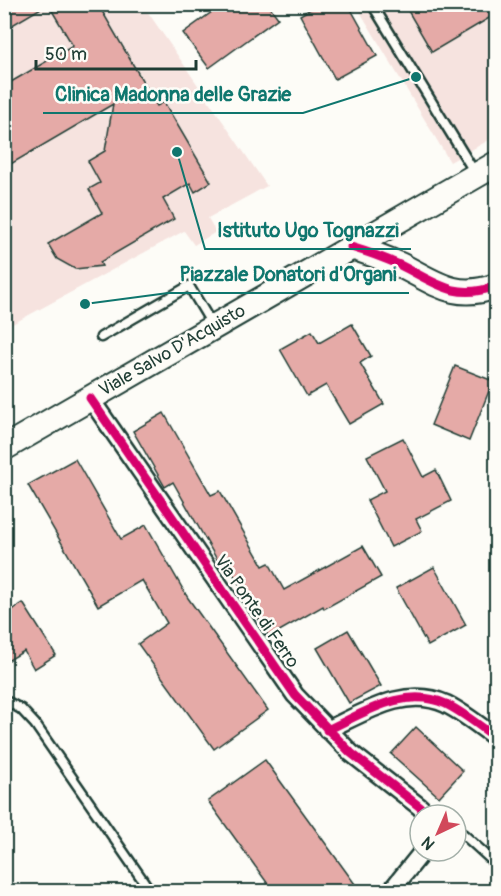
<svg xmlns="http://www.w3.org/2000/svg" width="501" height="896" viewBox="0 0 501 896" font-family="Pangolin,sans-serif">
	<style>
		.built { fill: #f6e3df }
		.building { fill: #e5aaa7; stroke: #1f3d34; stroke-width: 1.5 }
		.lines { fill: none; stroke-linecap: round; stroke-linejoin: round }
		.lane-casing { stroke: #1f3d34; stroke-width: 13 }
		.street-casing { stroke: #1f3d34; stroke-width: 21 }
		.secondary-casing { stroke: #1f3d34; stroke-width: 28 }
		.lane { stroke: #fdfcf7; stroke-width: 8 }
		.street { stroke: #fdfcf7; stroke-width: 16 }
		.secondary { stroke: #fdfcf7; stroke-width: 24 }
		.cycleway-casing { stroke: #fdfcf7; stroke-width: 13 }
		.cycleway { stroke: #d6006c; stroke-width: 9 }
		.labels { text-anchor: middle; stroke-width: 5; stroke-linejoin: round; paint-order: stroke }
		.street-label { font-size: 18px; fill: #1f3d34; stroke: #fdfcf7 }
		.leader { fill: none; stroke: #0f766e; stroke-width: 2 }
		.callout-dot { fill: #0f766e; stroke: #fdfcf7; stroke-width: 2 }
		.callout-label { font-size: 20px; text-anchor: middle; font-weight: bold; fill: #0f766e; stroke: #fdfcf7; stroke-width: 5; stroke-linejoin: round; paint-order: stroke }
	</style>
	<rect width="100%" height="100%" fill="#fdfcf7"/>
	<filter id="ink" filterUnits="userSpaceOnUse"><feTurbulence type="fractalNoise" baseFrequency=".0167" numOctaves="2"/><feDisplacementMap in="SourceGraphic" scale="12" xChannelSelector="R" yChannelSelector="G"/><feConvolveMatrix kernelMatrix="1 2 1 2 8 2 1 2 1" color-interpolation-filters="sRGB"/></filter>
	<g filter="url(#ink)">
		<path class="built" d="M5,5h138l124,181 -59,32 8,14 -22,13 -10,-14 -179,97z
			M356,5h140v131l-46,26z"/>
		<path class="building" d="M4,4h44l-44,26z
			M48,4h50l59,102 7,-4 47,80 -16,10 -5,-9 -27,16 11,20 -74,43 2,4 -27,3 -18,-10 -9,-15 54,-31 -13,-24 11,-6 -12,-22 17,-10 8,-47 -109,64v-82l69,-40z
			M223,4h45l10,14 -69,50 -26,-35z
			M319,4h29l29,52 -42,23 -35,-64z
			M404,4h92v10l-64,38z
			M352,324l19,32 -11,7 24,41 -35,20 -23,-39 -19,11 -27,-47 32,-18 7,12z
			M455,366l38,15 -24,60 -38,-16z
			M164,413l47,82 9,-4 43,75 6,-3 15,27 79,-44 18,31 -57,32 -1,-3 -54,31 -43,-76 -6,4 -47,-83 -8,5 -32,-56z
			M403,438l20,39 13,-7 15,31 -35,18 6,12 -31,16 -24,-47 18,-9 -18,-35z
			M75,459l46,80 25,-14 42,73 80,112 -54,39 -76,-105 29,-21 -25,-43 -44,26 -70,-121z
			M434,567l32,58 -38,21 -32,-58z
			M23,603l33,52 -22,14 -10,-18 -20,12v-48z
			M348,630l33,56 -32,17 -32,-55z
			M416,727l47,44 -24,26 -48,-43z
			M265,760l95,131h-87l-65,-90z"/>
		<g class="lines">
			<defs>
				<path id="lane" d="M372,4l103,169
					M101,337l88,-51 24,40
					M4,700l17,9 14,15 116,168
					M463,834l33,30"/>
				<path id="street" d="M90,398l205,297 56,58 69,54 7,8
					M327,730c37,-17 78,-45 119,-26 18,9 34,22 50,34
					M390,892l33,-41"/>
				<path id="secondary" d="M351,247c17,5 33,11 49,18 36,18 55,36 96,21
					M4,448l492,-284"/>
			</defs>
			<use href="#lane" class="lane-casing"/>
			<use href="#street" class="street-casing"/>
			<use href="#secondary" class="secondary-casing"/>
			<use href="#lane" class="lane"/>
			<use href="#street" class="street"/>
			<use href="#secondary" class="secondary"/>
			<defs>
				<path id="cycleway" d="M351,247c17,5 33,11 49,18 36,18 55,36 96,21
					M90,398l205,297 56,58 69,54 7,8
					M327,730c37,-17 78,-45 119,-26 18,9 34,22 50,34"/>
			</defs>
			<use href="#cycleway" class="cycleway-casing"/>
			<use href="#cycleway" class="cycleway"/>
		</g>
	</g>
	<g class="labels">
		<g class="street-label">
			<text transform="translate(172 350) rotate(-30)" y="6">Viale Salvo D'Acquisto</text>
			<text transform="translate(257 611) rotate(55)" y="6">Via Ponte di Ferro</text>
		</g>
	</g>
	<path class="leader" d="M416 77L303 113H43M177 152L205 249H411M85 304L168 293H409"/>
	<g class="callout-dot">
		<circle cx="416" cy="77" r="6"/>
		<circle cx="177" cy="152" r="6"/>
		<circle cx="85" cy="304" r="6"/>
	</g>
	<g class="callout-label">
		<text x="173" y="101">Clinica Madonna delle Grazie</text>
		<text x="308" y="237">Istituto Ugo Tognazzi</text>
		<text x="288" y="281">Piazzale Donatori d'Organi</text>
	</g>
	<rect width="501" height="896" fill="none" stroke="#fdfcf7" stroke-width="24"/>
	<rect x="12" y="12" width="477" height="872" fill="none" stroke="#1f3d34" stroke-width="2" filter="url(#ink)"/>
	<g transform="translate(438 833) rotate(224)"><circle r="28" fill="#fdfcf7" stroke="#a4b0a9" stroke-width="1.5"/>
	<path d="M0-4.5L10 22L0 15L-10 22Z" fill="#d1495b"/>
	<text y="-9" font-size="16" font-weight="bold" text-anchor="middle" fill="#1f3d34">N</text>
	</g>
	<path d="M36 60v9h160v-9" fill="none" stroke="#1f3d34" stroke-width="3"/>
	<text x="45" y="60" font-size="18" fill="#1f3d34" stroke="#fdfcf7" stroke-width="4.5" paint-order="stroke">50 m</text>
</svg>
